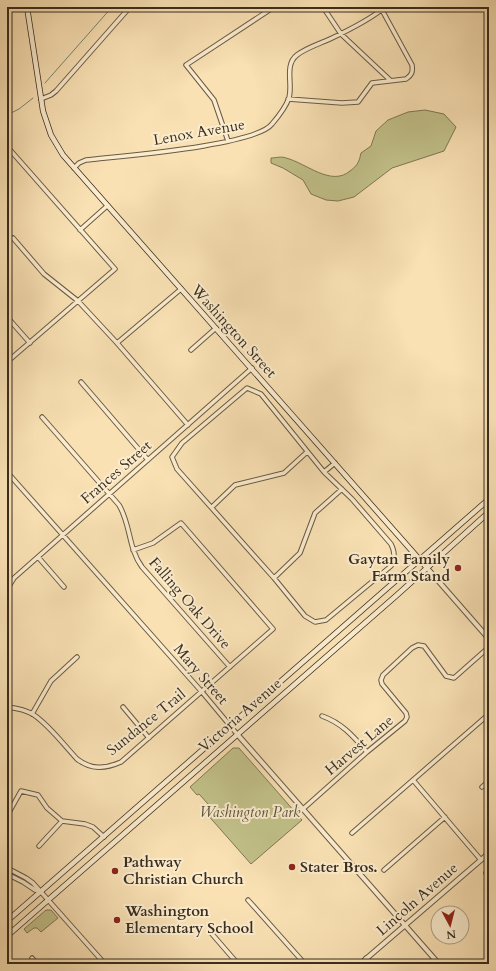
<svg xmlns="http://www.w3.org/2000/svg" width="496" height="971" viewBox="0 0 496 971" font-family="Cardo,serif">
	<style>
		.green { fill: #c2c18a; stroke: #7e7754 }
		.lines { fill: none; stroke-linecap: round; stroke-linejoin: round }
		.stream { stroke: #768473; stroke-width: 1 }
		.minor-casing { stroke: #695a44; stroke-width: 5.5 }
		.tertiary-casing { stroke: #695a44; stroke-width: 6 }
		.secondary-casing { stroke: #392d1e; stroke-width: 6 }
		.minor { stroke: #fbecce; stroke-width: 3.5 }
		.tertiary { stroke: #fbecce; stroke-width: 4 }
		.secondary { stroke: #fbecce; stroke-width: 4.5 }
		.poi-dot { fill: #8f2418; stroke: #fbecce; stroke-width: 1.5 }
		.labels { text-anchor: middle; stroke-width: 4; stroke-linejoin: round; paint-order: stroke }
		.street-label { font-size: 15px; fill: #392d1e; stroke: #fbecce }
		.poi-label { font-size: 15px; font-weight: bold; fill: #392d1e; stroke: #fbecce; text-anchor: start }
		.park-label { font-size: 15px; font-style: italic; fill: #5b5239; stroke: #fbecce }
	</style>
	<rect width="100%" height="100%" fill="#f9e1b4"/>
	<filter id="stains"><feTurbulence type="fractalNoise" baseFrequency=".005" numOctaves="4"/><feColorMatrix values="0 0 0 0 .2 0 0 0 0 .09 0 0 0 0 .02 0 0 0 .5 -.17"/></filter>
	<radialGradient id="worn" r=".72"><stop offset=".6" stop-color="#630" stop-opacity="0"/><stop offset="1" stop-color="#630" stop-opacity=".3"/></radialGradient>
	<path class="green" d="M425,110l19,4 12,13 -12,24 -52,17 -38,29 -16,4 -12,-1 -15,-6 -8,-14 -20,-12 -12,-5v-5c5,0 10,-2 15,0 20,5 45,29 64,13 8,-6 9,-9 11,-18l10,-7 5,-15 12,-11 20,-8z
		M233,748h6l63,72 -51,44 -45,-51 2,-2 -2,-3 3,-3 -10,-11 -2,1 -7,-8z
		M46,910h5l7,8 -17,14 -4,-4h-3l-7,5 -3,-4z"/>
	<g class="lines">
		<path class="stream" d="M45,83l67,-76
			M7,115l12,-6 14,-11"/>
		<defs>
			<path id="minor" d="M323,7l18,27 49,46
				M41,99l10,-4 5,-4 74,-84
				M288,99l54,4 16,-1 14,-19 34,-4c6,-4 7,-7 6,-14l-30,-55
				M228,141l-14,-41 -28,-35 88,-58
				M7,150l4,1 104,118 -108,93
				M74,168l5,-5 7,-3c33,-4 169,-14 186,-36 6,-7 14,-18 17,-26 4,-14 -5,-33 8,-43 9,-7 22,-11 33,-16 17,-8 41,-20 55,-32
				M80,230l27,-24
				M13,238l31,36 34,27 39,42 71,82
				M7,317l23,26
				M117,343l64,-54
				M191,350l25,-22
				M81,382l67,78
				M247,388l14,6 63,78 28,27 39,45c4,8 4,13 0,22l-65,54 -11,2 -10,-6 -31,-38 -97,-109 -5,-12 10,-14z
				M42,417l77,88c12,20 9,43 23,62l88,100
				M7,472l195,220 35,42
				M324,472l11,-9
				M212,507l23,-22 49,-12 23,-21
				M38,557l26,30
				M274,578l26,-25 15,-40 27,-24
				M7,600l2,-14 5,-8 238,-210
				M7,707c9,1 19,3 27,8 16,11 29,29 43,44 14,11 28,10 44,3l152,-133 -92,-106 -28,20 -20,7
				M123,707l26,31
				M32,714l19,-33 26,-24
				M322,716c20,7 31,20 45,36
				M413,780l68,80
				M482,787l7,-6
				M303,809l64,-57 38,-31 2,-4 -1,-4 -24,-29 -1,-4 2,-5 29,-27 6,-3 6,1 22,30 8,2 35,-31
				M7,816l14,-25 17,4 9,13 15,13 23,3 8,3 11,10
				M352,833l137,-119
				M39,846l23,-25
				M7,868l19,10 7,5 72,81
				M384,870l61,-53
				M486,873l3,3
				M7,874l16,8 12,8 6,2
				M248,900l57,64
				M212,934l26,30
				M32,958l5,6
				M366,958l5,6"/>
			<path id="tertiary" d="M427,568l62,71
				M237,734l202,230
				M360,964l129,-111"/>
			<path id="secondary" d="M27,7l16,104 8,24 12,20 364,413
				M7,921l482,-422
				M7,936l390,-341 92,-83"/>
		</defs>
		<use href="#minor" class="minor-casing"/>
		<use href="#tertiary" class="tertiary-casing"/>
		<use href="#secondary" class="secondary-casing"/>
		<use href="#minor" class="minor"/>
		<use href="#tertiary" class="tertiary"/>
		<use href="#secondary" class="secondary"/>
	</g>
	<g class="poi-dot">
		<circle cx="458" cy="568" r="4"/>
		<circle cx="292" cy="867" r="4"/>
		<circle cx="115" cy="871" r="4"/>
		<circle cx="117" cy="920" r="4"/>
	</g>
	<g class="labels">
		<g class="street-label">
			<text transform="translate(199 132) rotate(-10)" y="5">Lenox Avenue</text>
			<text transform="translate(234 331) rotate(48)" y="5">Washington Street</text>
			<text transform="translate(116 472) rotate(-41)" y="5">Frances Street</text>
			<text transform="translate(190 603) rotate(49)" y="5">Falling Oak Drive</text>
			<text transform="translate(201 674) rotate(49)" y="5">Mary Street</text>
			<text transform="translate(240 715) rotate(-41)" y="5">Victoria Avenue</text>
			<text transform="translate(146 722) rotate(-39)" y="5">Sundance Trail</text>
			<text transform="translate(359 745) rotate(-40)" y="5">Harvest Lane</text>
			<text transform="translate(417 899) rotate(-41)" y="5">Lincoln Avenue</text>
		</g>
		<g class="poi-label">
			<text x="450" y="564" text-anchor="end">Gaytan Family<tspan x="450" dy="17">Farm Stand</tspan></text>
			<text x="123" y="867">Pathway<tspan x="123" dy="17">Christian Church</tspan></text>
			<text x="300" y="872">Stater Bros.</text>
			<text x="125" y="916">Washington<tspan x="125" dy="17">Elementary School</tspan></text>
		</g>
		<g class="park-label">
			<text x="250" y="817">Washington Park</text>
		</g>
	</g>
	<rect width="496" height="971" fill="none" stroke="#f9e1b4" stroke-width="24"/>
	<rect x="8" y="8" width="480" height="955" fill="none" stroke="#392d1e" stroke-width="2"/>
	<rect x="12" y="12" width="472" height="947" fill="none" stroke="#392d1e"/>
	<g transform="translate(450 925) rotate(173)"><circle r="19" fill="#fbecce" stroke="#ada088"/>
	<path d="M0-3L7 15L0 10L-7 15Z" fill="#8f2418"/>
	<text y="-6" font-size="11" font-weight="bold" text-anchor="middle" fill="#392d1e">N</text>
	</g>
	<rect width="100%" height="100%" filter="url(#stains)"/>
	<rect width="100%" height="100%" fill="url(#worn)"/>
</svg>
